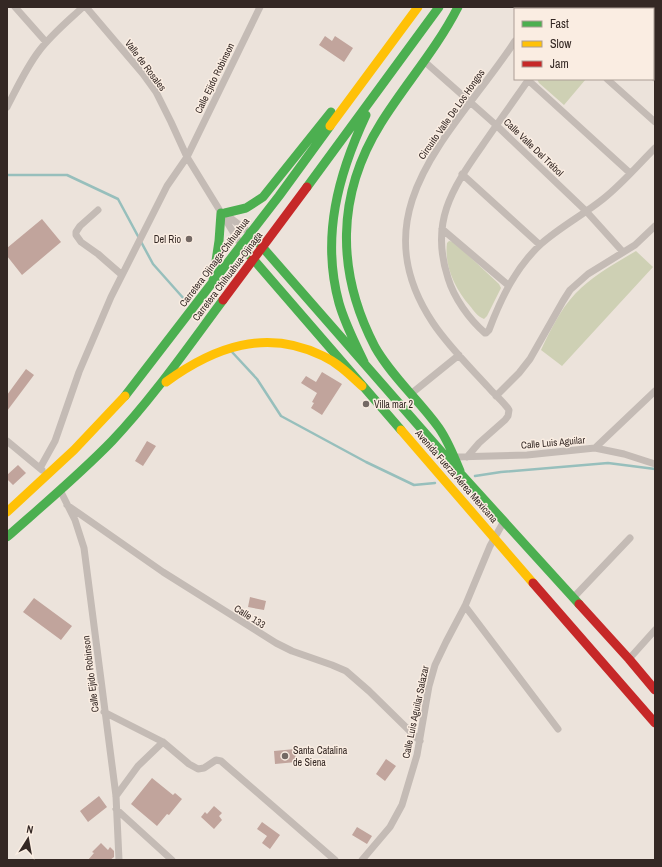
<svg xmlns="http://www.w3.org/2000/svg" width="662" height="867" viewBox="0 0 662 867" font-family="'Archivo Narrow',sans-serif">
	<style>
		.green { fill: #ced0b4 }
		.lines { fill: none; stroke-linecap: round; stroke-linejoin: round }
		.stream { stroke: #97bfbc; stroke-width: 2.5 }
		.building { fill: #c1a49c }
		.street { stroke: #c4bbb5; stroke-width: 7 }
		.fast { stroke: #4caf50; stroke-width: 9 }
		.slow { stroke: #ffc107; stroke-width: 9 }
		.jam { stroke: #c62828; stroke-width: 9 }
		.poi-dot { fill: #746964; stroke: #faede2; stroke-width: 1.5 }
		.labels { text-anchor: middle; stroke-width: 3; stroke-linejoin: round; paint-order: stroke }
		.street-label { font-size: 10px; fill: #342824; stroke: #faede2 }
		.poi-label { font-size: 10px; fill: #342824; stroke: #faede2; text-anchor: start }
	</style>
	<rect width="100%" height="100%" fill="#ece3db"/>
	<path class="green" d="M537,79h49l-22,26 -25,-22z
		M449,241l5,1 45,42 2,4 -14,28 -3,3c-7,-3 -10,-8 -14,-13 -15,-17 -26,-40 -23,-63z
		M636,251l17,16 -91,99 -21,-16c9,-19 19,-40 34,-56 17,-18 39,-30 61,-43z"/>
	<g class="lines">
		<path class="stream" d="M7,175h60l51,24 35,65 32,36
			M232,352l25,27 24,37 85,46 48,23 21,-2
			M475,476l26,-4 107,-9 47,6"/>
	</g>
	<path class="building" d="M325,36l7,5 3,-5 18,12 -9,14 -25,-17z
		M42,219l19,23 -39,33 -15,-19v-8z
		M26,369l8,6 -27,36v-16z
		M322,372l20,12 -20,31 -11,-7 3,-5 -2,-1 5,-9 -16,-10 5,-7 10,6z
		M147,441l9,5 -13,20 -8,-5z
		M18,465l8,8 -13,12 -6,-6v-4z
		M250,597l16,4 -2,9 -16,-3z
		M34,598l38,28 -11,14 -38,-28z
		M295,749l1,13 -21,2 -1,-13z
		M386,759l10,7 -11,15 -9,-7z
		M152,778l21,17 2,-2 7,6 -13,16 -2,-1 -10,12 -26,-22z
		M99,796l8,11 -19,15 -8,-11z
		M214,806l8,7 -3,3 3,4 -8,9 -13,-12 4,-5 2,2z
		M262,822l18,13 -10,14 -8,-6 5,-7 -10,-7z
		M357,827l15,9 -5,8 -15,-9z
		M101,843l7,7 2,-3 4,4v6l-4,3h-22l6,-7 -2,-1z"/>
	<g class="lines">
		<path class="street" d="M15,7l31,35
			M86,7l57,67 13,18 15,30 16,35 54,88
			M577,7l2,2
			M425,62l71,63 90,86 37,41
			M653,76l2,2
			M529,79c-16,23 -32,45 -47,67 -31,44 -52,77 -34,132 6,20 21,41 37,55h1l3,-3c12,-32 27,-63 52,-86 19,-17 42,-29 62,-45 19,-15 35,-34 52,-51
			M607,79l48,43
			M528,80l102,93
			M7,107c10,-19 19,-39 32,-56 13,-17 29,-30 44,-44
			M462,174l78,71
			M98,210l-18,16 -4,6v3l5,7 17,12 24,21
			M224,213l26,20
			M442,229l66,56
			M412,393l47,-38
			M496,396l23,-23 11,-14 33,-58 7,-11 18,-16 47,-29 20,-19
			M7,441l35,29
			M595,448l29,6 31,10
			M454,457l73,-2 68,-7 60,-57
			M467,457l12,-14 26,-23 3,-4 1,-6c-5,-8 -14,-15 -20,-22 -19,-21 -40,-41 -56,-65 -76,-114 23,-192 82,-282
			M40,468l15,-27 24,-69 32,-75 56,-111 20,-29 73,-150
			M60,490l15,30 9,28 32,248 3,64
			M67,505l96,67 113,71 16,8 40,14 14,6 23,20 51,50
			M573,598l57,-60
			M465,606l93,123
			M629,659l26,-29
			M104,712l59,30 26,22 9,5 6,-1 12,-8 5,1 114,99
			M116,796l22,-30 25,-24
			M116,809l56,51
			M362,860l28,-33 12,-22 15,-50 12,-69 6,-21 11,-23 19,-36 25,-60 14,-25"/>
		<path class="fast" d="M458,7c-22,43 -52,76 -77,116 -45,72 -45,149 -6,224 17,30 44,53 64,81 9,13 15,28 21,43
			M307,187l132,-180
			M225,213l21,-5 17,-11 68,-85
			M250,233l210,240 119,131
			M241,245l160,185
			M213,281l6,-40 2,-28
			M364,362c-9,-19 -19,-38 -25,-59 -18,-66 -1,-128 27,-188
			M125,396l154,-200 51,-70
			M7,537c35,-31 72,-62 105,-96 40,-42 76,-94 111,-141"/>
		<path class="slow" d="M330,126l88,-119
			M166,382c48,-35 100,-54 157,-26 15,7 27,19 39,30
			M401,430l132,153
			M7,512l67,-62 51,-54"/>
		<path class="jam" d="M223,300l84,-113
			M533,583l122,140
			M579,604l50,55 26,31"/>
	</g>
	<g class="poi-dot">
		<circle cx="189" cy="239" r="4"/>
		<circle cx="366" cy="404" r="4"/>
		<circle cx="285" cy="756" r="4"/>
	</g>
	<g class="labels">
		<g class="street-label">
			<text transform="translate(146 65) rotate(53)" y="4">Valle de Rosales</text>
			<text transform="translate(214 78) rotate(-64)" y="4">Calle Ejido Robinson</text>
			<text transform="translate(451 114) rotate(-55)" y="4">Circuito Valle De Los Hongos</text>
			<text transform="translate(534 147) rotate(44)" y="4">Calle Valle Del Trébol</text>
			<text transform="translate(214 262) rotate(-53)" y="4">Carretera Ojinaga-Chihuahua</text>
			<text transform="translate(227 276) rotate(-53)" y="4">Carretera Chihuahua-Ojinaga</text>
			<text transform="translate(553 442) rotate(-5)" y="4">Calle Luis Aguilar</text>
			<text transform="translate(457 476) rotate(49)" y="4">Avenida Fuerza Aérea Mexicana</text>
			<text transform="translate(250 616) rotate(32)" y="4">Calle 133</text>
			<text transform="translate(90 674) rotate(-97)" y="4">Calle Ejido Robinson</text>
			<text transform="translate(415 712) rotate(-78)" y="4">Calle Luis Aguilar Salazar</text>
		</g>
		<g class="poi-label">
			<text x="181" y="243" text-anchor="end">Del Rio</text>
			<text x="374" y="408">Villa mar 2</text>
			<text x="293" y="754">Santa Catalina<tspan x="293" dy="12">de Siena</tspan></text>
		</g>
	</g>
	<rect width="662" height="867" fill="none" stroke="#342824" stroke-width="16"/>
	<rect x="514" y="8" width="140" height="72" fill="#faede2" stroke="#ab9e96"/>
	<rect x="522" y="21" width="20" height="6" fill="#4caf50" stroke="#ab9e96"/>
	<text x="550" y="28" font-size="12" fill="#342824">Fast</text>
	<rect x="522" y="41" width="20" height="6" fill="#ffc107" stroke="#ab9e96"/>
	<text x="550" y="48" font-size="12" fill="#342824">Slow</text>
	<rect x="522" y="61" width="20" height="6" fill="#c62828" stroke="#ab9e96"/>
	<text x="550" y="68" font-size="12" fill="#342824">Jam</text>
	<g transform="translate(28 839) rotate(11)" stroke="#faede2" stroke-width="3" paint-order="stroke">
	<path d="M0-3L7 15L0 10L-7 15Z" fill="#342824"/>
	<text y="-6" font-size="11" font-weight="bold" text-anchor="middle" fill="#342824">N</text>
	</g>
</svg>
